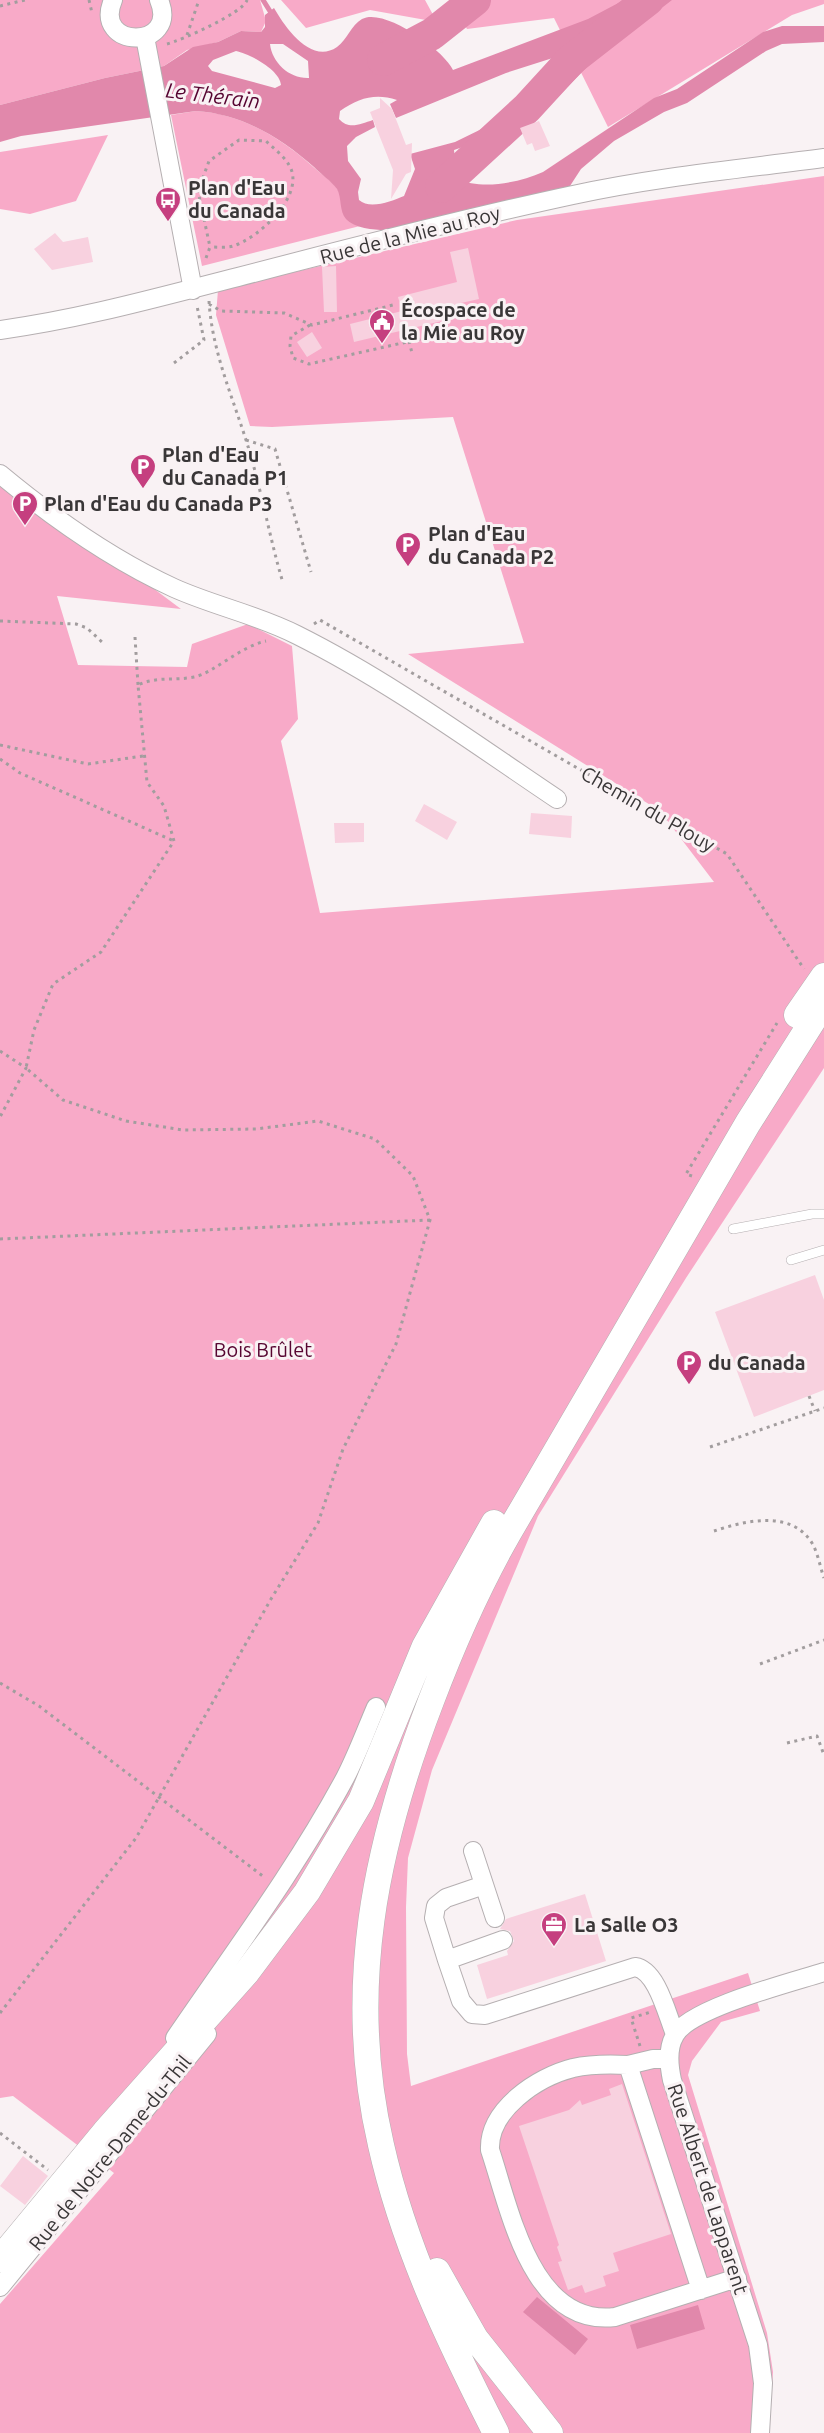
<svg xmlns="http://www.w3.org/2000/svg" width="824" height="2433" viewBox="0 0 824 2433" font-family="Ubuntu,sans-serif">
	<style>
		.green { fill: #f8aac8 }
		.water { fill: #e188ab; fill-rule: evenodd }
		.lines { fill: none; stroke-linecap: round; stroke-linejoin: round }
		.stream { stroke: #e188ab; stroke-width: 5 }
		.river { stroke: #e188ab; stroke-width: 32 }
		.building { fill: #f8d1df }
		.service-casing { stroke: #b5afb1; stroke-width: 10 }
		.minor-casing { stroke: #b5afb1; stroke-width: 20 }
		.secondary-casing { stroke: #b5afb1; stroke-width: 27 }
		.path { stroke: #a29d9e; stroke-width: 3; stroke-dasharray: 3 4.5; stroke-linecap: butt }
		.service { stroke: #fff; stroke-width: 9 }
		.minor { stroke: #fff; stroke-width: 18 }
		.secondary { stroke: #fff; stroke-width: 26 }
		.labels { text-anchor: middle; stroke-width: 6; stroke-linejoin: round; paint-order: stroke }
		.poi-label { font-size: 20px; font-weight: bold; fill: #393637; stroke: #f9f2f4; text-anchor: start }
		.street-label { font-size: 20px; fill: #393637; stroke: #f9f2f4 }
		.park-label { font-size: 20px; fill: #570531; stroke: #f9f2f4 }
		.water-label { font-size: 21px; font-style: italic; fill: #550330; stroke: #f9f2f4 }
	</style>
	<rect width="100%" height="100%" fill="#f9f2f4"/>
	<path class="green" d="M0,0h260l6,21 -5,11 -20,-1 -23,11 -31,8 -23,16 -59,12 -105,27z
		M281,0h144l12,22 -67,-12 -64,18z
		M451,0h373v4l-32,11 -184,112 -54,-109 -87,11z
		M196,111c48,3 87,28 122,60 6,5 16,12 20,19 9,19 -3,25 22,36l-158,40 -31,-151z
		M108,135l-32,66 -46,13 -30,-5v-57z
		M824,176v892l-138,210 -148,238 -106,254 -24,88 -2,49 1,147 4,32 337,-113 12,38 -39,11 -29,39 -4,14 79,258 6,39 -4,61h-769v-129l114,-131 -101,-77 -13,2v-1624l181,135 -124,-13 21,69 109,2 5,-23 56,-20 44,22 6,73 -17,22 39,172 394,-31 -54,-71 -252,-157 116,-11 -71,-226 -181,10 -22,-1 -34,-111 2,-25 299,-70z"/>
	<path class="water" d="M624,0h48l-80,62 -47,48 -41,23 -50,17 3,29c25,11 61,4 86,-7l111,-74 23,-9 86,-57 19,-6h42v16l-42,2 -16,7 -79,52 -23,9 -50,29 -33,28 -13,20 -183,41c-11,0 -31,-2 -39,-11 -7,-8 -4,-21 -9,-30 -6,-8 -16,-15 -23,-22 -34,-30 -72,-53 -118,-56l-175,25 -21,6v-37l105,-27 59,-12 29,-19 25,-5 23,-11 20,1 4,-5v-12l9,-7c11,19 37,57 63,39 10,-7 14,-22 25,-28 22,-12 82,31 91,51l135,-51zM270,44h13l25,17 1,17c-19,1 -37,-15 -39,-34zM236,51c14,3 44,19 45,34l-6,3 -63,-17 -4,-5 5,-6zM559,56l8,4v5l-22,27 -45,28 -45,22 -45,12 5,15 -11,27c-12,5 -34,14 -45,4l-1,-8 3,-13 -13,-18 -1,-15 9,-9 19,-10 -2,-7c-13,4 -24,10 -34,-1l1,-8c19,-13 35,-18 57,-11l-7,4 6,14 110,-45z
		M537,2297l51,42 -13,16 -52,-43z
		M698,2305l7,24 -68,20 -7,-24z"/>
	<g class="lines">
		<path class="stream" d="M263,0l10,16"/>
		<path class="river" d="M383,60l49,-26 43,-34
			M441,187l86,-79 44,-48 77,-60"/>
	</g>
	<path class="building" d="M380,98l12,11 14,36 6,-2 -1,29 -5,2 -15,25 2,-29 -23,-58 10,-4z
		M539,121l11,25 -15,5 -3,-8 -5,2 -7,-17z
		M55,233l8,9 25,-5 5,25 -41,8 -18,-21z
		M468,248l11,51 -36,8 3,13 -92,22 -4,-18 52,-13 -4,-14 59,-15 -7,-30z
		M336,266l1,46h-13l-2,-45z
		M312,332l10,16 -15,9 -10,-15z
		M424,804l33,18 -10,18 -32,-19z
		M531,813l41,3 -1,22 -42,-4z
		M334,823h30v19l-29,1z
		M815,1275l9,25v90l-70,27 -39,-105z
		M585,1894l21,67 -119,38 -10,-34 31,-10 -1,-4 7,-10 -4,-10 -10,-2 6,-10z
		M622,2084l49,150 -58,19 6,18 -16,5 3,10 -21,7 -3,-8 -14,5 -10,-28 4,-1 -5,-14 2,-2 -40,-119 50,-16 11,-10 2,5 29,-10 -2,-6z
		M23,2156l25,20 -23,29 -25,-19z"/>
	<g class="lines">
		<defs>
			<path id="service" d="M733,1229l79,-15h12
				M791,1260l33,-10"/>
			<path id="minor" d="M113,0c-21,50 67,50 46,0
				M145,37l48,253
				M0,330c81,-11 159,-33 238,-53 111,-29 223,-58 335,-82 83,-18 167,-26 251,-37
				M0,474c53,44 111,85 174,114 40,18 84,27 123,47 92,46 175,107 260,164
				M473,1851l22,67
				M503,1940l-56,20 14,41 11,13 13,1 150,-48c22,3 32,48 40,67
				M447,1960l-13,-42 2,-12 10,-8 38,-13
				M175,2038c58,-85 121,-169 170,-260 12,-23 21,-48 31,-71
				M669,2059h-16l-25,6 73,225
				M628,2065c-18,-1 -37,-1 -55,3 -36,9 -85,42 -83,82 20,59 41,177 125,167l122,-39
				M0,2287l207,-253
				M760,2433l3,-50 -5,-38 -86,-265c-3,-14 -5,-32 3,-45 15,-27 118,-53 149,-63"/>
			<path id="secondary" d="M797,1015l27,-39
				M0,2259l105,-127 142,-160 60,-80 54,-91 64,-155 69,-123
				M437,2271l38,67 75,95
				M496,2433c-47,-92 -92,-186 -115,-288 -36,-155 -6,-298 50,-444 22,-58 47,-115 78,-169l239,-409 76,-120"/>
		</defs>
		<use href="#service" class="service-casing"/>
		<use href="#minor" class="minor-casing"/>
		<use href="#secondary" class="secondary-casing"/>
		<path class="path" d="M89,0l3,13
			M0,6l25,-6
			M187,35l12,-35
			M167,44c15,-4 76,-31 80,-44
			M206,258l4,-11 -12,-56 11,-30 30,-21 27,1c7,7 18,15 23,24 18,29 -30,73 -56,81 -6,2 -16,1 -23,1
			M209,301c3,49 22,92 37,139 15,47 23,96 37,143
			M209,304l12,7 63,2 28,12 85,-21
			M310,325l-19,11 -1,10 3,12 16,6 120,-27
			M409,341l3,12
			M174,363l30,-23 -7,-34
			M246,440l29,9 36,123
			M0,621l76,3 11,4 15,14
			M314,624l6,-4 407,234 77,115
			M135,637l3,48
			M0,745l88,19 55,-8
			M0,759l20,14 154,68
			M0,1051l26,17 -26,49
			M692,1176l-6,-2 91,-151
			M0,1239l430,-19
			M809,1396l6,15
			M710,1447l114,-39
			M714,1531c30,-10 77,-22 98,12 6,10 8,24 12,35
			M760,1664l64,-24
			M0,1683l39,23 225,171
			M787,1743l30,-7 7,19
			M0,2013l136,-175 135,-239 47,-76 25,-74 53,-105 34,-124 -17,-44 -38,-37 -57,-18 -62,8 -73,1 -57,-9 -63,-21 -37,-32 8,-38 19,-46 48,-32 73,-111 -10,-35 -17,-24 -9,-97c19,-9 36,-4 56,-8 20,-4 45,-30 72,-36
			M640,2046l-9,-28 20,-6
			M0,2133l48,37"/>
		<use href="#service" class="service"/>
		<use href="#minor" class="minor"/>
		<use href="#secondary" class="secondary"/>
	</g>
	<defs>
		<symbol id="bus-pin" viewBox="-11 -11 22 30"><path d="M0 17L-7.5 6A9.5 9.5 0 1 1 7.5 6Z" fill="#c53f7f" stroke="#f9f2f4"/><path d="M-5-6H5V4H4V6H2V4H-2V6H-4V4H-5ZM-3.5-4V0h7V-4ZM-3.5 1.2v1.5H-2V1.2ZM2 1.2v1.5H3.5V1.2Z" fill="#fff"/></symbol>
		<symbol id="civic-pin" viewBox="-11 -11 22 30"><path d="M0 17L-7.5 6A9.5 9.5 0 1 1 7.5 6Z" fill="#c53f7f" stroke="#f9f2f4"/><path d="M-.6-6.5H3V-4.5H.6V-3L4-1V1h2V6H-6V1h2V-1L-.6-3ZM-1.2 2.5V6h2.4V2.5Z" fill="#fff"/></symbol>
		<symbol id="parking-pin" viewBox="-11 -11 22 30"><path d="M0 17L-7.5 6A9.5 9.5 0 1 1 7.5 6Z" fill="#c53f7f" stroke="#f9f2f4"/><path d="M-3.5-5.5H1a3.5 3.5 0 0 1 0 7H-1V5.5H-3.5ZM-1-3.4V-.6H.8a1.4 1.4 0 0 0 0-2.8Z" fill="#fff"/></symbol>
		<symbol id="office-pin" viewBox="-11 -11 22 30"><path d="M0 17L-7.5 6A9.5 9.5 0 1 1 7.5 6Z" fill="#c53f7f" stroke="#f9f2f4"/><path d="M-6-3h4V-5.5h4V-3h4V5H-6ZM-1-4.5V-3h2v-1.5ZM-6 0V1H6V0Z" fill="#fff"/></symbol>
	</defs>
	<g fill-rule="evenodd">
		<use href="#bus-pin" x="153" y="185" width="30" height="40"/>
		<use href="#civic-pin" x="367" y="307" width="30" height="40"/>
		<use href="#parking-pin" x="128" y="452" width="30" height="40"/>
		<use href="#parking-pin" x="10" y="489" width="30" height="40"/>
		<use href="#parking-pin" x="393" y="530" width="30" height="40"/>
		<use href="#parking-pin" x="674" y="1348" width="30" height="40"/>
		<use href="#office-pin" x="539" y="1910" width="30" height="40"/>
	</g>
	<g class="labels">
		<g class="poi-label">
			<text x="188" y="195">Plan d'Eau<tspan x="188" dy="23">du Canada</tspan></text>
			<text x="401" y="317">Écospace de<tspan x="401" dy="23">la Mie au Roy</tspan></text>
			<text x="162" y="462">Plan d'Eau<tspan x="162" dy="23">du Canada P1</tspan></text>
			<text x="44" y="511">Plan d'Eau du Canada P3</text>
			<text x="428" y="541">Plan d'Eau<tspan x="428" dy="23">du Canada P2</tspan></text>
			<text x="708" y="1370">du Canada</text>
			<text x="574" y="1932">La Salle O3</text>
		</g>
		<g class="street-label">
			<text transform="translate(410 235) rotate(-14)" y="7">Rue de la Mie au Roy</text>
			<text transform="translate(648 809) rotate(30)" y="7">Chemin du Plouy</text>
			<text transform="translate(110 2153) rotate(-51)" y="7">Rue de Notre-Dame-du-Thil</text>
			<text transform="translate(708 2189) rotate(72)" y="7">Rue Albert de Lapparent</text>
		</g>
		<g class="park-label">
			<text x="263" y="1357">Bois Brûlet</text>
		</g>
		<g class="water-label">
			<text transform="translate(213 96) rotate(7)" y="7">Le Thérain</text>
		</g>
	</g>
</svg>
